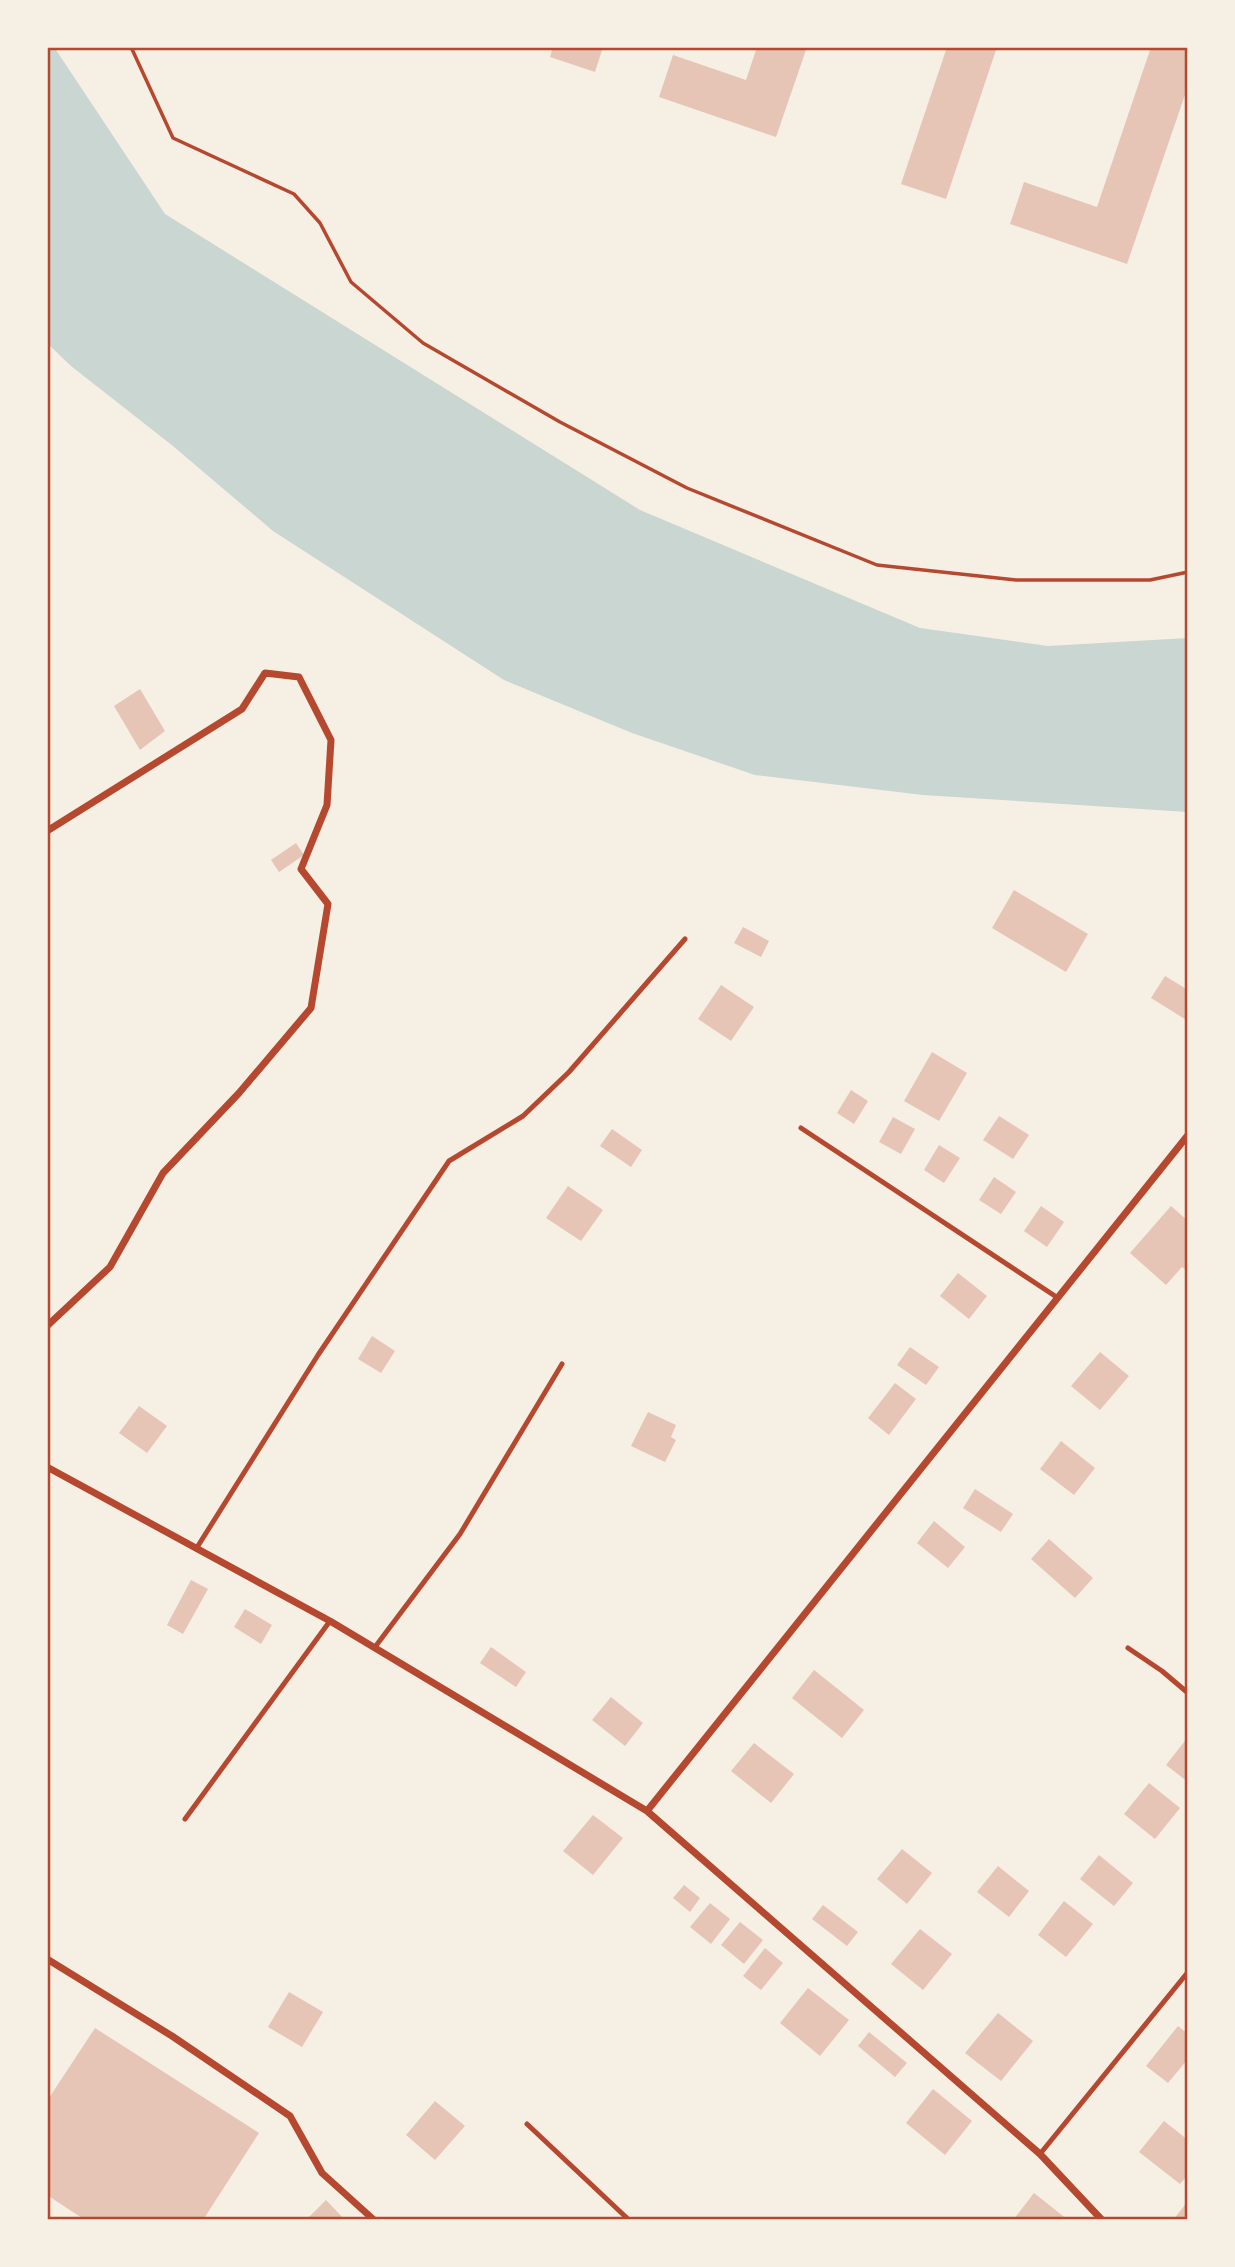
<svg xmlns="http://www.w3.org/2000/svg" width="1235" height="2267" viewBox="0 0 1235 2267" font-family="'DejaVu Sans',sans-serif">
	<style>
		.water { fill: #c9d6d2 }
		.building { fill: #e6c5b7 }
		.lines { fill: none; stroke-linecap: round; stroke-linejoin: round }
		.path { stroke: #b5482f; stroke-width: 3.5 }
		.service { stroke: #b5482f; stroke-width: 5 }
		.minor { stroke: #b5482f; stroke-width: 7 }
		.neatline { fill: none; stroke: #b5482f; stroke-width: 2.5 }
	</style>
	<rect width="100%" height="100%" fill="#f6efe4"/>
	<path class="water" d="M47,47h7l111,167 475,296 280,118 128,18 140,-8v174l-265,-17 -168,-20 -123,-42 -128,-53 -231,-149 -100,-85 -102,-80 -24,-23z"/>
	<path class="building" d="M553,47h50l-8,25 -45,-15z
		M757,47h50l-31,90 -117,-40 14,-42 73,25z
		M947,47h50l-51,152 -45,-15z
		M1151,47h37v39l-61,178 -117,-40 14,-42 73,25z
		M140,689l25,42 -25,19 -26,-44z
		M296,843l8,12 -25,17 -8,-12z
		M1014,890l74,44 -22,38 -74,-44z
		M743,927l26,14 -8,16 -27,-14z
		M1165,976l23,14v31l-37,-23z
		M721,985l33,22 -23,34 -33,-22z
		M932,1052l35,21 -28,48 -35,-20z
		M851,1090l17,11 -14,23 -17,-11z
		M999,1116l30,19 -16,24 -30,-19z
		M893,1117l22,12 -14,25 -22,-12z
		M612,1129l30,21 -11,17 -31,-21z
		M939,1145l21,13 -16,25 -20,-13z
		M994,1177l22,15 -15,22 -22,-14z
		M568,1186l35,24 -22,31 -35,-23z
		M1041,1206l23,16 -17,25 -23,-16z
		M1171,1206l17,15v47l-2,2 -4,-3 -16,18 -36,-32z
		M958,1273l29,23 -18,23 -29,-23z
		M372,1336l23,15 -14,22 -23,-14z
		M910,1347l29,20 -13,18 -29,-20z
		M1100,1352l29,24 -29,34 -29,-24z
		M895,1383l21,16 -27,36 -21,-17z
		M139,1406l28,20 -20,27 -28,-20z
		M648,1412l28,13 -5,12 5,3 -11,22 -34,-16z
		M1061,1441l34,27 -21,27 -34,-26z
		M975,1489l38,25 -12,18 -38,-24z
		M934,1521l31,26 -17,21 -31,-25z
		M1049,1539l44,39 -18,20 -44,-39z
		M191,1580l17,9 -25,45 -16,-9z
		M245,1609l27,16 -11,19 -27,-17z
		M491,1647l35,25 -10,15 -36,-24z
		M814,1670l50,40 -22,28 -50,-40z
		M611,1697l32,26 -18,23 -33,-26z
		M1188,1737v45l-22,-17z
		M754,1743l40,31 -23,29 -40,-32z
		M1149,1783l31,25 -25,31 -31,-25z
		M593,1815l30,23 -30,37 -30,-24z
		M902,1849l30,24 -25,31 -30,-25z
		M1099,1855l34,28 -19,23 -34,-27z
		M998,1866l31,25 -20,26 -32,-25z
		M684,1885l16,13 -10,14 -17,-14z
		M1064,1901l29,23 -27,33 -28,-22z
		M710,1903l20,16 -19,25 -21,-17z
		M823,1905l35,27 -11,14 -35,-27z
		M740,1922l23,18 -19,24 -23,-19z
		M920,1929l32,25 -29,36 -32,-26z
		M765,1948l18,15 -22,27 -18,-14z
		M808,1988l41,32 -29,36 -40,-33z
		M289,1992l34,20 -21,35 -34,-20z
		M998,2013l35,28 -32,40 -36,-28z
		M1178,2026l10,8v25l-20,24 -22,-17z
		M95,2028l164,105 -56,87h-118l-38,-25v-94z
		M869,2032l38,31 -12,14 -37,-31z
		M933,2089l39,32 -27,34 -39,-32z
		M435,2101l30,25 -30,34 -29,-25z
		M1164,2121l24,19v35l-8,9 -41,-32z
		M1034,2193l34,27h-55z
		M326,2200l19,20h-39z
		M1188,2201v19h-15z"/>
	<g class="lines">
		<path class="path" d="M131,47l42,91 121,56 26,29 31,59 72,61 137,79 127,66 190,77 139,15h134l38,-8"/>
		<path class="service" d="M801,1128l257,170
			M196,1549l122,-194 131,-194 74,-45 46,-44 116,-133
			M375,1647l85,-113 102,-170
			M1128,1648l34,23 26,22
			M185,1819l145,-198
			M527,2124l102,96
			M1040,2154l148,-182"/>
		<path class="minor" d="M47,831l195,-122 23,-36 34,4 32,63 -4,65 -26,64 27,35 -17,104 -72,85 -76,80 -53,94 -63,59
			M47,1467l283,154 317,190 393,343 62,66
			M647,1811l541,-676
			M47,1959l125,77 118,80 32,57 52,47"/>
	</g>
	<rect width="1235" height="2267" fill="none" stroke="#f6efe4" stroke-width="98"/>
	<rect x="49" y="49" width="1137" height="2169" class="neatline"/>
</svg>
